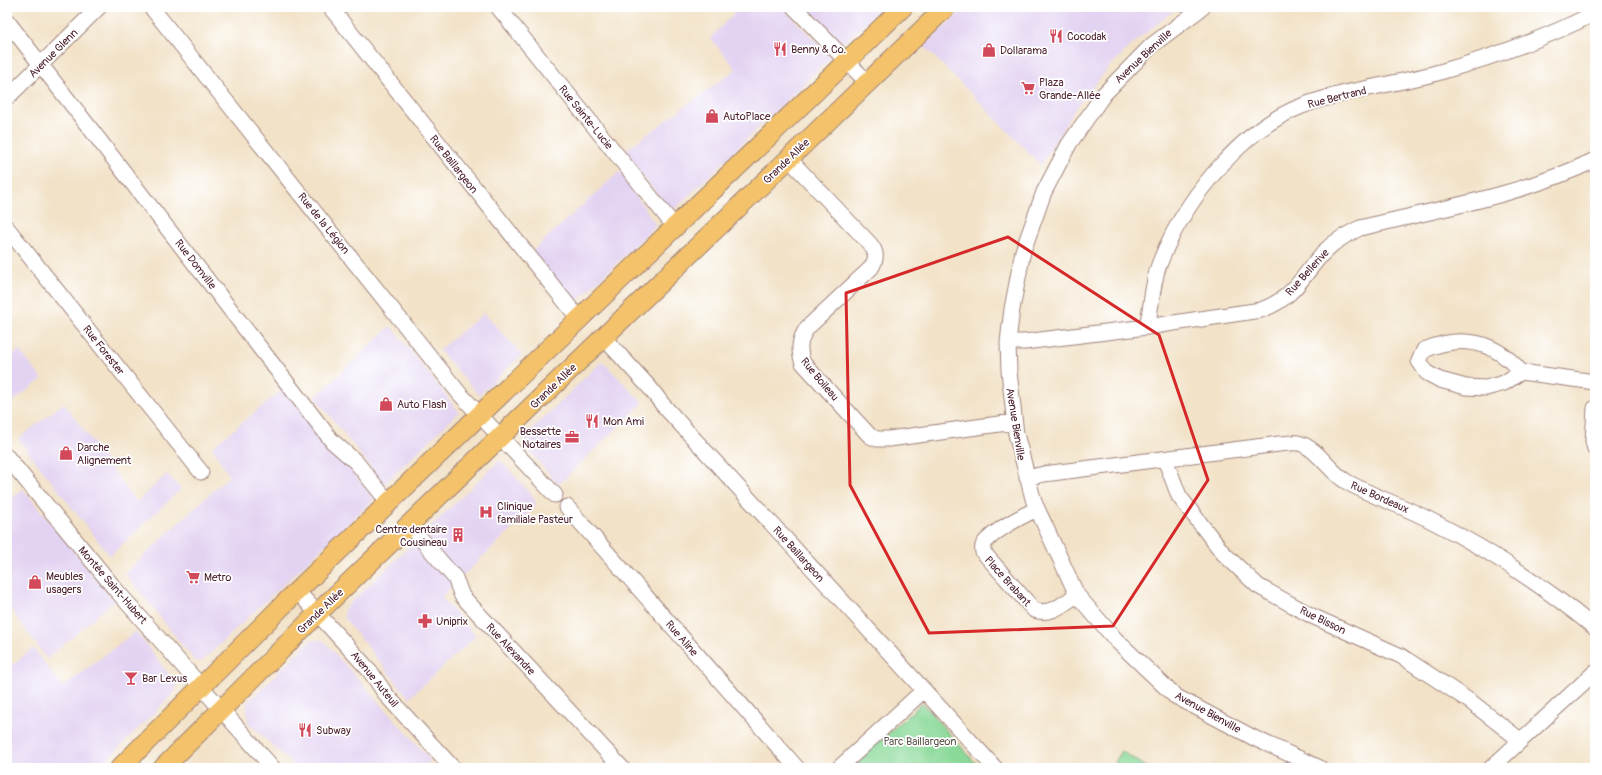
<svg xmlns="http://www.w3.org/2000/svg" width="1602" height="775" viewBox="0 0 1602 775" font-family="Pangolin,sans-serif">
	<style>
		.built { fill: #e3d3f2 }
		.green { fill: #8ad999; stroke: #6a7c62 }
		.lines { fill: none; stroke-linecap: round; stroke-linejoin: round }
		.minor-casing { stroke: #9e8079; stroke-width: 17 }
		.major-casing { stroke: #9e8079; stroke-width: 21 }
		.minor { stroke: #fff; stroke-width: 15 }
		.major { stroke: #f3c26a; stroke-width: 19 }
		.marked { fill: none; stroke: #d62828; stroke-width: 3; stroke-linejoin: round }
		.labels { text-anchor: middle; stroke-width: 3.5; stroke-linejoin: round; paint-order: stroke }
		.poi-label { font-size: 11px; fill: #4a1f2b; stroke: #fff; text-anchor: start }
		.street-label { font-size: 11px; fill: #4a1f2b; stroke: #fff }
		.park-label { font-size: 11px; fill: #5d574c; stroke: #fff }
	</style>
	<rect width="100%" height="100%" fill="#fff"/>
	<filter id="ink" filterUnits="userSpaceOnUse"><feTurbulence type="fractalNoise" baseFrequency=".025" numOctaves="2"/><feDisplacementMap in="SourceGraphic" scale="8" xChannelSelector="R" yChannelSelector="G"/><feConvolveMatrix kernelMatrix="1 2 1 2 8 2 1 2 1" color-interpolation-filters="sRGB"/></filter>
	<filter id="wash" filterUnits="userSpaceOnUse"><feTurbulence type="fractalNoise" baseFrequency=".012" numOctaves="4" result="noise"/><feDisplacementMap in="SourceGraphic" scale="16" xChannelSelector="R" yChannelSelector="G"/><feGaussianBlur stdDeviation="0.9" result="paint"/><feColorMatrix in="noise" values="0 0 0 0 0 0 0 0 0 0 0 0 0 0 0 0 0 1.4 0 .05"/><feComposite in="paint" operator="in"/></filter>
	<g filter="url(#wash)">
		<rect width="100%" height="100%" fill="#f2e2c7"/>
		<path class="built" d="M740,7h42l49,50 -155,151 -4,-1 -7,-3 -42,-52 113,-83 -26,-31z
			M807,7h75l-36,34 -5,1z
			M965,7h213l-42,34 -28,27 -33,41 -34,56 -117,-119z
			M620,171l36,54 -81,78 -43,-52z
			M484,313l38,42 -43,40 -40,-45z
			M391,326l68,86 -75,72 -69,-87z
			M19,350l23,29 -35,27v-46z
			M602,361l41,42 -85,82 -29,-35 -6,-12z
			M286,387l88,112 -172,162h-7l-70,-88 104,-97 -17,-29z
			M64,403l72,99 31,-28 14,15 -71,67 -92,-117z
			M500,460l34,37 2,9 -95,91 35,39 -67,62 -65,-80v-9z
			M23,489l91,112 -67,58 -40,-55v-101z
			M136,631l41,54 -3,8 -75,75h-92v-99l26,-21 30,39z
			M311,640h12l108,120 -10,8h-125l-48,-46 -1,-19z"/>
		<path class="green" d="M922,703l58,65h-131z
			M1122,751l25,17h-25l-7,-6z"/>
	</g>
	<g filter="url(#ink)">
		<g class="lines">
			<defs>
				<path id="minor" d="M151,7l308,386 96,102
					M330,7l249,312
					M498,7l177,220
					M794,7l74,76
					M1203,7l-51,38 -48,49 -35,50 -25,48 -21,59 -11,58 -4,33 1,29 7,63 18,68 43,93 39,45 59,56 79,42 66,30
					M7,21l325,420 24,21 33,41
					M7,98l92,-91
					M789,159l81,85c7,8 7,15 1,24l-64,60c-8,12 -9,22 -4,35l67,73 7,3h12l125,-17
					M7,228l194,244
					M1147,327c4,-18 5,-38 10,-56 2,-8 6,-15 9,-23 25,-55 78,-120 136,-142 45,-17 93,-21 138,-34 53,-15 106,-34 155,-59
					M604,338l46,50 13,17 332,363
					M1008,342h16l123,-15 114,-17c36,-13 41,-36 65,-60 10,-10 22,-16 34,-22 79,-19 162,-33 235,-68
					M1521,372c-26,-31 -60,-38 -97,-22l-5,11 8,12 13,7 26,7 20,1 18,-5 17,-11 74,10
					M1595,408l-2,33 2,8
					M7,457l109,133 157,178
					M1165,459l14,37 44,57 35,33 54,30 89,40 70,46 49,38
					M1027,478l17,-4 235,-30c6,0 13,-2 19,-1 19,4 32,30 49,39 27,15 56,24 83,38 58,29 115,67 165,108
					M567,507l230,261
					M1037,509c-15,7 -39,20 -51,32 -3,3 -4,7 -3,11l51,58c18,6 28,-6 43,-15
					M409,525l46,53 7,18 160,172
					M297,591l73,80 17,25 66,72
					M839,768l85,-78
					M1491,768l104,-96"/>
				<path id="major" d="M120,768l177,-177 606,-584
					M163,768l167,-167 616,-594"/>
			</defs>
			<use href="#minor" class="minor-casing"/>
			<use href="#major" class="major-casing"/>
			<use href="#minor" class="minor"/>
			<use href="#major" class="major"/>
		</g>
	</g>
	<path class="marked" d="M1008,237l151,98 49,145 -95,146 -184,7 -79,-148 -4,-192z"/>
	<defs>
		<symbol id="restaurant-bare" viewBox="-9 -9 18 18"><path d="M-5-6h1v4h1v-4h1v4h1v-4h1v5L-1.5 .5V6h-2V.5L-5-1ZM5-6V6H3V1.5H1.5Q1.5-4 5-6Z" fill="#d1495b" stroke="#fff" stroke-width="2.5" paint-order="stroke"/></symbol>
		<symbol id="shop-bare" viewBox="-9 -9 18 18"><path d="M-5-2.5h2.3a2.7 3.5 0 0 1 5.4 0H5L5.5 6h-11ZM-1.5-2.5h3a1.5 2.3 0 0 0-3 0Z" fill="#d1495b" stroke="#fff" stroke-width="2.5" paint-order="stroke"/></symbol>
		<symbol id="supermarket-bare" viewBox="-9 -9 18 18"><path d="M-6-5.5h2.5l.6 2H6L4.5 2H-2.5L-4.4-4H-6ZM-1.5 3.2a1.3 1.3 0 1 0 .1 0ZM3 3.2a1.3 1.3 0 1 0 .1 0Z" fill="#d1495b" stroke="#fff" stroke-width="2.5" paint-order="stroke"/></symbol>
		<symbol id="office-bare" viewBox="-9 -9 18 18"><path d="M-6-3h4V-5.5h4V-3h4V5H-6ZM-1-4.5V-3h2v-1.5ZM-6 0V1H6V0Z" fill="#d1495b" stroke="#fff" stroke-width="2.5" paint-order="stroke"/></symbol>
		<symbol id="hospital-bare" viewBox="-9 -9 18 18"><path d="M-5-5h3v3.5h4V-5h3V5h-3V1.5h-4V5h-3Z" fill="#d1495b" stroke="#fff" stroke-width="2.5" paint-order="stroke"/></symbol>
		<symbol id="building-bare" viewBox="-9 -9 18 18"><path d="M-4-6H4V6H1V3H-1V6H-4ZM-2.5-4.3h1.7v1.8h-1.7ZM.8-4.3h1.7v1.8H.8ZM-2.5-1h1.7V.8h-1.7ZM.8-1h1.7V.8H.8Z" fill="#d1495b" stroke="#fff" stroke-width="2.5" paint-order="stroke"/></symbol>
		<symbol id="pharmacy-bare" viewBox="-9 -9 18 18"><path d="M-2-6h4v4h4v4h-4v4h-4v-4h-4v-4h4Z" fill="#d1495b" stroke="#fff" stroke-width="2.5" paint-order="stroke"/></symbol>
		<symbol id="bar-bare" viewBox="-9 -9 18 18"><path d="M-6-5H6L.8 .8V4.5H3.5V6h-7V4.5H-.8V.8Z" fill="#d1495b" stroke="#fff" stroke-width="2.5" paint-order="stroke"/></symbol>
	</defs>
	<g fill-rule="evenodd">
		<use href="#restaurant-bare" x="1046" y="26" width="20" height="20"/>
		<use href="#restaurant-bare" x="770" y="39" width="20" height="20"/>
		<use href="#shop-bare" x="979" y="40" width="20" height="20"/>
		<use href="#supermarket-bare" x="1018" y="78" width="20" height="20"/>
		<use href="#shop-bare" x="702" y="106" width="20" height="20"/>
		<use href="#shop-bare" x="376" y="394" width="20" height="20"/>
		<use href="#restaurant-bare" x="582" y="411" width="20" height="20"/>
		<use href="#office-bare" x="562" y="427" width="20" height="20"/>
		<use href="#shop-bare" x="56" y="443" width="20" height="20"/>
		<use href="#hospital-bare" x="476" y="502" width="20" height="20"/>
		<use href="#building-bare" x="448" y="525" width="20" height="20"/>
		<use href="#supermarket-bare" x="183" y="567" width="20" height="20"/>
		<use href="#shop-bare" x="25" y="572" width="20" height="20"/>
		<use href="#pharmacy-bare" x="415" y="611" width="20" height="20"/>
		<use href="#bar-bare" x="121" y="668" width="20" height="20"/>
		<use href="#restaurant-bare" x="295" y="720" width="20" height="20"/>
	</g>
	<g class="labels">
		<g class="poi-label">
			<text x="1067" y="40">Cocodak</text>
			<text x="791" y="53">Benny &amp; Co.</text>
			<text x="1000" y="54">Dollarama</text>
			<text x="1039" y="86">Plaza<tspan x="1039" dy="13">Grande-Allée</tspan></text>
			<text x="723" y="120">AutoPlace</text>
			<text x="397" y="408">Auto Flash</text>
			<text x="603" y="425">Mon Ami</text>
			<text x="561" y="435" text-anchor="end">Bessette<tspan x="561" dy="13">Notaires</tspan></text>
			<text x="77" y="451">Darche<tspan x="77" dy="13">Alignement</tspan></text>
			<text x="497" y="510">Clinique<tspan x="497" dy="13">familiale Pasteur</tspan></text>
			<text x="447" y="533" text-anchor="end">Centre dentaire<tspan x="447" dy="13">Cousineau</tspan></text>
			<text x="46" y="580">Meubles<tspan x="46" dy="13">usagers</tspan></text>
			<text x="204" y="581">Metro</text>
			<text x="436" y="625">Uniprix</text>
			<text x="142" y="682">Bar Lexus</text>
			<text x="316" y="734">Subway</text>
		</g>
		<g class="street-label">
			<text transform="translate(53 53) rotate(-45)" y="4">Avenue Glenn</text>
			<text transform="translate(1143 56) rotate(-43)" y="4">Avenue Bienville</text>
			<text transform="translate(1337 97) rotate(-14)" y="4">Rue Bertrand</text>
			<text transform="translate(586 117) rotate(51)" y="4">Rue Sainte-Lucie</text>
			<text transform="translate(786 161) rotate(-44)" y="4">Grande Allée</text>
			<text transform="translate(454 164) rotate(52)" y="4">Rue Baillargeon</text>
			<text transform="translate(324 223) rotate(51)" y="4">Rue de la Légion</text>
			<text transform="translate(196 264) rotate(52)" y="4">Rue Domville</text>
			<text transform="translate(1307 272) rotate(-48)" y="4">Rue Bellerive</text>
			<text transform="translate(104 350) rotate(52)" y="4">Rue Forester</text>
			<text transform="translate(820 379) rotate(50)" y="4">Rue Boileau</text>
			<text transform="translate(553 386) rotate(-44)" y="4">Grande Allée</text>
			<text transform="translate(1016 424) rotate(81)" y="4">Avenue Bienville</text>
			<text transform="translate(1380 497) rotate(24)" y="4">Rue Bordeaux</text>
			<text transform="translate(799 554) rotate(48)" y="4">Rue Baillargeon</text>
			<text transform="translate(1008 581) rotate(48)" y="4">Place Brabant</text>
			<text transform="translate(113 585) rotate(49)" y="4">Montée Saint-Hubert</text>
			<text transform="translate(320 611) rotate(-44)" y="4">Grande Allée</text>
			<text transform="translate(1323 620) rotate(26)" y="4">Rue Bisson</text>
			<text transform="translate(682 638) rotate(49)" y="4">Rue Aline</text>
			<text transform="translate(511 649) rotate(47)" y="4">Rue Alexandre</text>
			<text transform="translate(375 679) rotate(51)" y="4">Avenue Auteuil</text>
			<text transform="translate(1208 712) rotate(29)" y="4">Avenue Bienville</text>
		</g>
		<g class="park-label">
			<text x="920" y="745">Parc Baillargeon</text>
		</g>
	</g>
	<rect width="1602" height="775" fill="none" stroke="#fff" stroke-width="24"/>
</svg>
